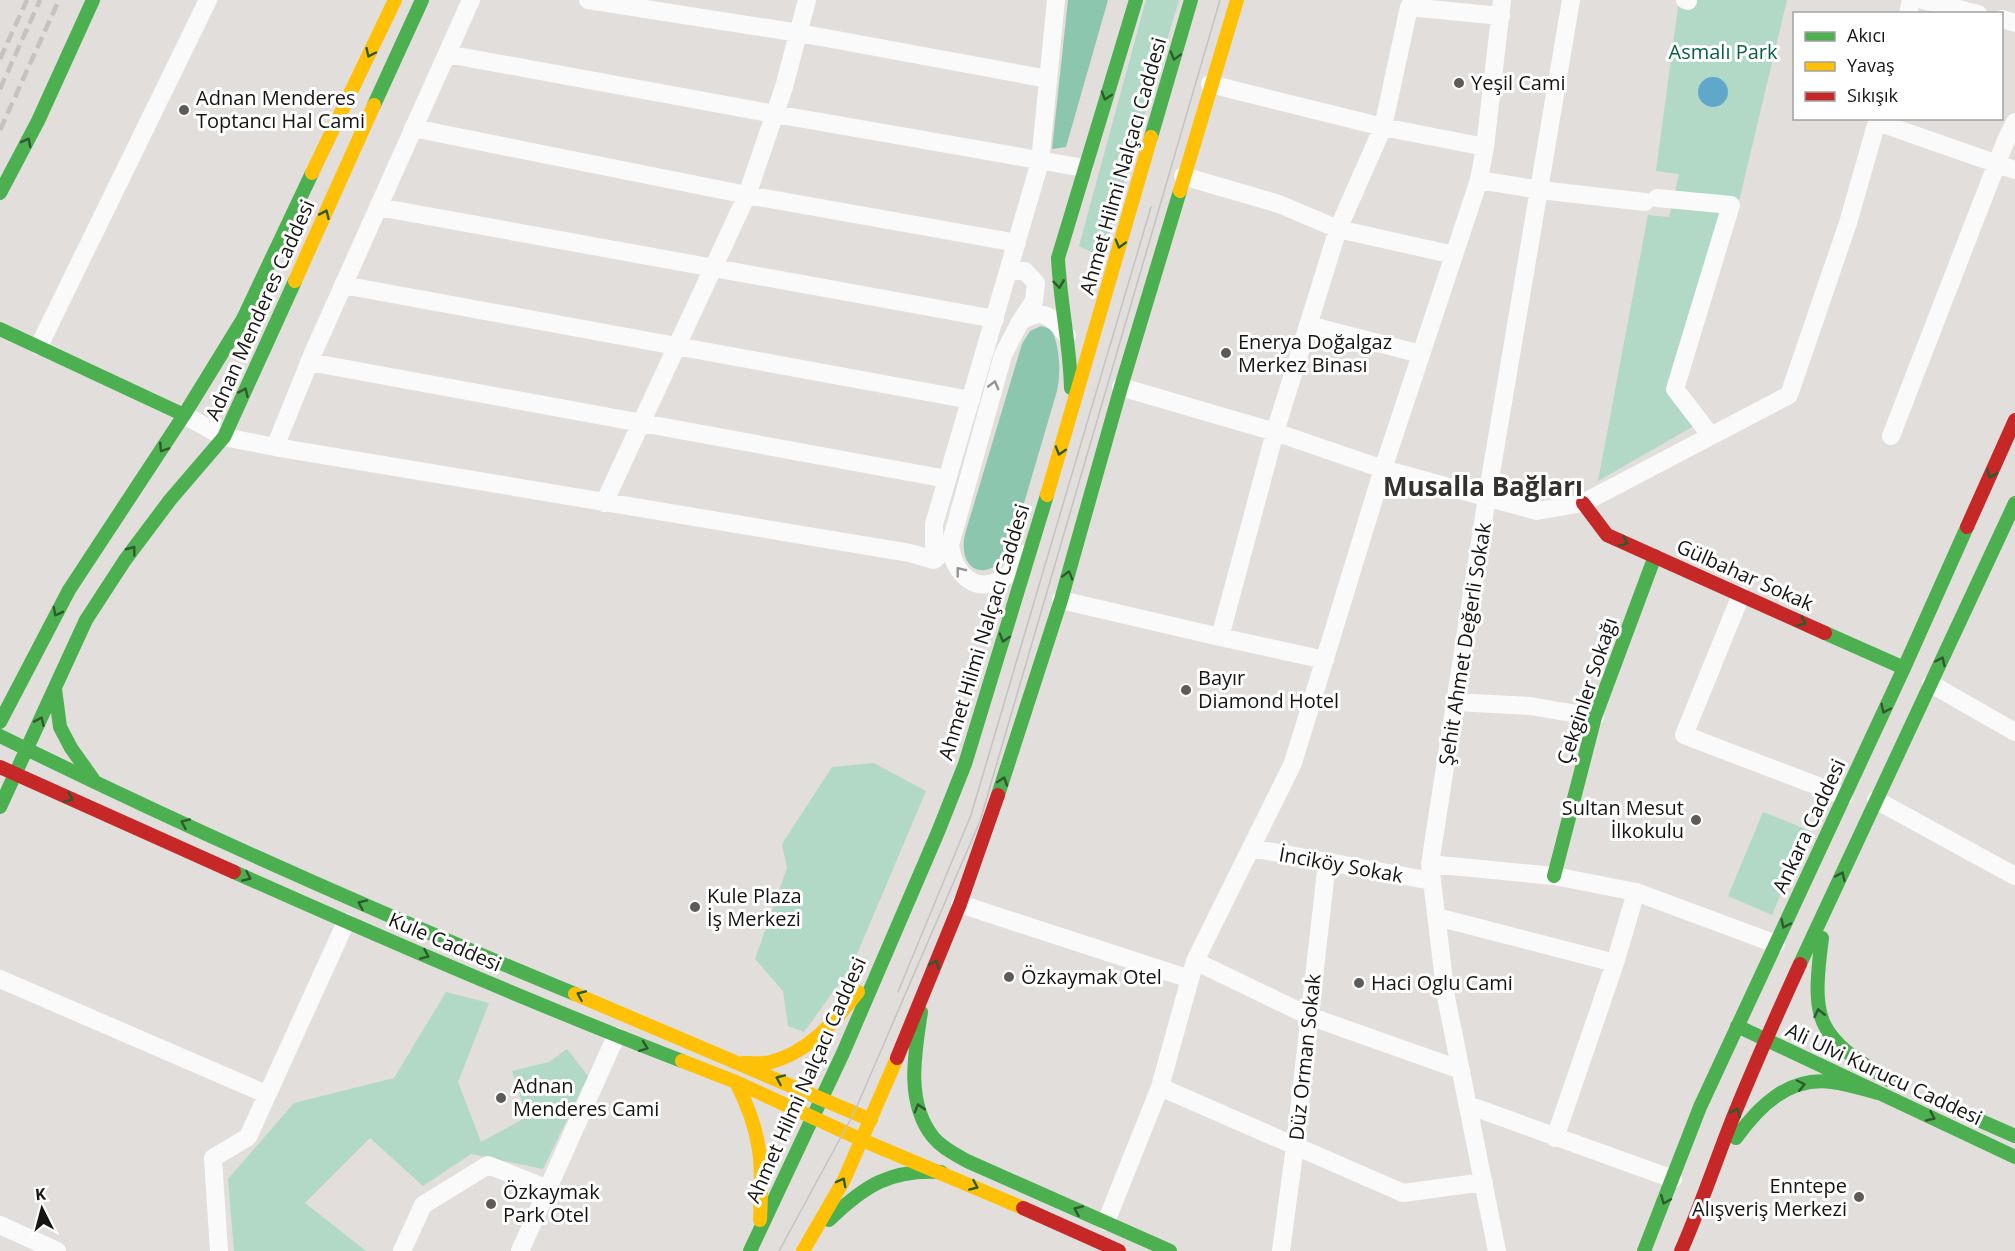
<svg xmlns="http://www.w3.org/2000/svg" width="2015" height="1251" viewBox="0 0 2015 1251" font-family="'Open Sans',sans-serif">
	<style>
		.green { fill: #b1d9c5 }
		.forest { fill: #8dc6ae }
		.water { fill: #60a8ca }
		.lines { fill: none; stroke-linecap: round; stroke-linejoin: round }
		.street { stroke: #fafafa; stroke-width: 18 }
		.fast { stroke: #4caf50; stroke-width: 14 }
		.slow { stroke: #ffc107; stroke-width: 14 }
		.jam { stroke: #c62828; stroke-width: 14 }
		.tram { stroke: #c3c3c2; stroke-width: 1.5 }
		.rail { stroke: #c3c3c2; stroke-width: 4.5; stroke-dasharray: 12 6; stroke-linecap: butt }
		.oneway { stroke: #2e5a2e }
		.oneway2 { stroke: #939392 }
		.poi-dot { fill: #5d5b59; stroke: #fff; stroke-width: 2 }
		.labels { text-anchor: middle; stroke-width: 6; stroke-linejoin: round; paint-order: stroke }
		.park-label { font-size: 20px; fill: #095f43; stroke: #fff }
		.poi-label { font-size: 20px; fill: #161513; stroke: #fff; text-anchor: start }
		.street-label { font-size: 20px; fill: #161513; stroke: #fff }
		.district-label { font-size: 26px; font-weight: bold; fill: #34312e; stroke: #fff }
	</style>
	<rect width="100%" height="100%" fill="#e1dedc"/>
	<path class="green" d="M1146,0h33l-77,257 -23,-11z
		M1679,0h108l-48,201 -59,178 26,40 -108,62 50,-266 21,2 10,-43 -23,-3z
		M874,763l52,28 -74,175 -48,66 -16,-6 -5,-35 -28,-32 32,-91 -5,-24 50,-77z
		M1763,812l45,18 -36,85 -44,-19z
		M446,992l43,11 -31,79 23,60 46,-25 -15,-46 37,-9 18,-13 21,27 -45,93 -72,-15 -48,32 -53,-48 -65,65 61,48h-132l-6,-72 66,-76 100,-25z"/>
	<path class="forest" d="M1068,0h40l-42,147 -14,2z
		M1041,326l10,3c9,17 10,43 6,62l-47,160c-22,33 -53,21 -45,-17l57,-190 8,-13z"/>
	<path class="water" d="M1698 92a15 15 0 1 1 30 0a15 15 0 1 1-30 0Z"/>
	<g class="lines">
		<path class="street" d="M588,0l211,33 249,46
			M1685,0l3,1
			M1923,0l55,14
			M1908,14l3,-14
			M2002,19l13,4
			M447,54l328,60 309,54
			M1210,84l173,43 102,20
			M1877,122l138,48
			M413,128l334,67 270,48
			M1183,176l96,28 59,25 116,26
			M1479,180l61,10 105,12
			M1657,198l74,7 -56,184 36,47
			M378,207l617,112
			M1008,271h17l11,12 -2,18 -14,21 -17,33 -53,190c4,29 27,53 56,31 7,-5 12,-14 17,-22
			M343,285l628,115
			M1020,322c23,-15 32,-6 47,14
			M1308,325l113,29
			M39,346l169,-346
			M309,362l638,117
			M1121,387l154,45 108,37 154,42 46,-8 206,-108 59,-172 30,-105
			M184,415l40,22 51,10 635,106 24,7 16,-15
			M1891,436l115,-296 9,-18
			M275,447l38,-94 158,-353
			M604,503l143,-308 37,-108 23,-87
			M934,560v-36l106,-362 16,-162
			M1741,595l-57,140 160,61
			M1061,600l159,37
			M1325,660l-105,-23 55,-205 63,-203 45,-102 26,-120 92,9
			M1931,684l84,48
			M1455,702l75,4 65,11
			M1876,800l139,76
			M1251,848l181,33
			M1430,864l124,12 82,16 140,52
			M960,904l230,75
			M1437,917l178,46
			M1195,961l114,55 152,54
			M0,979l266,115
			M1160,1087l243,106 81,-11
			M1468,1105l205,74
			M1555,1138l60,-175 21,-71
			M1106,1222l54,-135 35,-126 98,-198 90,-294 96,-289 6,-33 17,-147
			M0,1225l57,26
			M219,1251l-6,-93 35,-21 98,-215
			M402,1251l21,-46 65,-40 58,23
			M520,1251l96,-215
			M1281,1251l14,-105 32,-284
			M1497,1251l-51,-254 -16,-133 57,-367 84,-497"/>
		<path class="fast" d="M374,105l48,-105
			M1151,137l40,-137
			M0,193l38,-72 55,-121
			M0,329l184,86
			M1071,388c-1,-44 -11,-86 -13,-130l78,-258
			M1825,633l79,35
			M55,689l5,38 11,21 22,31
			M0,722l69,-132 115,-175 59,-96 69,-146
			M0,736c188,93 381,178 575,258
			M998,795l63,-195 60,-213 59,-196
			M0,807l86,-187 39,-60 45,-60 54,-63 71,-156
			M234,872c148,66 297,131 448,189
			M1554,876l41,-159 60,-161
			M1822,938c-11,84 -6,98 67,142
			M1800,964l215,-461
			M921,1012c-6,40 -16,90 12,125 9,11 22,17 34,24l203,90
			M1737,1026l278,131
			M1958,1111l57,25
			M1736,1138c23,-32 53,-62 96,-56 16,2 31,7 46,11
			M829,1220c35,-34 61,-51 112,-48
			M750,1251l93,-198 95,-221 27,-68 82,-269
			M1644,1251l56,-144 204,-439 63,-141"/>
		<path class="slow" d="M312,173l83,-173
			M1180,191l57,-191
			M295,281l79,-176
			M1047,495l104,-358
			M575,994l296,126
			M682,1061l54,21 126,58 161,68
			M743,1063c9,0 19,1 28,-1 38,-10 64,-41 87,-70
			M736,1082c26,51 27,82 24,138
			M803,1251l41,-71 53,-122"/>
		<path class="jam" d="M1583,503l24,32 218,98
			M1967,527l48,-107
			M0,767l234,105
			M897,1058l63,-154 38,-109
			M1023,1208l96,43
			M1681,1251c20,-45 35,-91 53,-136 21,-51 43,-101 66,-151"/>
		<path class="tram" d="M898,992l73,-177 180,-608
			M779,1251l75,-138 126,-292 240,-821"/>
		<path class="rail" d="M0,59l27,-59
			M0,89l40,-89
			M0,130l59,-130"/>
	</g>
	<defs><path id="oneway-chevron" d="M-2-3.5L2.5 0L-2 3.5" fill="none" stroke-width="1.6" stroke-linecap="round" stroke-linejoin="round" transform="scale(1.5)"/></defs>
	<g class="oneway">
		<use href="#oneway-chevron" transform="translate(370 53) rotate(115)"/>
		<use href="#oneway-chevron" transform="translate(1175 56) rotate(106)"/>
		<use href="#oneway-chevron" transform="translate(1106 96) rotate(107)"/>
		<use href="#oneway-chevron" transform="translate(27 142) rotate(-62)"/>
		<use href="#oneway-chevron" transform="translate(325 214) rotate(-66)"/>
		<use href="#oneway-chevron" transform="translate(1120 244) rotate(106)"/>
		<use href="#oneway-chevron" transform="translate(1059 284) rotate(83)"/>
		<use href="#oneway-chevron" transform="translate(244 392) rotate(-66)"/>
		<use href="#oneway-chevron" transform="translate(163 448) rotate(123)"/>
		<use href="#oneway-chevron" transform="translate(1060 451) rotate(107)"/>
		<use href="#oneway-chevron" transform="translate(1991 474) rotate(114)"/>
		<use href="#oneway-chevron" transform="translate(1624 542) rotate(24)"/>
		<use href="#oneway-chevron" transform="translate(132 550) rotate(-53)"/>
		<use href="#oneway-chevron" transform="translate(1068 575) rotate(-74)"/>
		<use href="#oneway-chevron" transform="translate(57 612) rotate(118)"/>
		<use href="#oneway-chevron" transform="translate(1802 622) rotate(24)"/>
		<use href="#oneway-chevron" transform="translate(1004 638) rotate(107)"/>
		<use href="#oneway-chevron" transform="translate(1941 661) rotate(-65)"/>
		<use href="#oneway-chevron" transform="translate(1885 709) rotate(115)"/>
		<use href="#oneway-chevron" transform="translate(40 721) rotate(-66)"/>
		<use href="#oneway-chevron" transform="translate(1003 781) rotate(-72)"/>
		<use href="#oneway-chevron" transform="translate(69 798) rotate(24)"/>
		<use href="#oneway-chevron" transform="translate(185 823) rotate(-156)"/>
		<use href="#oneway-chevron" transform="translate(1841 876) rotate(-65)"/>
		<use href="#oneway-chevron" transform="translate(247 877) rotate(24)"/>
		<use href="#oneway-chevron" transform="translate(362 904) rotate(-156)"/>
		<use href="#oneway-chevron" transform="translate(1785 924) rotate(115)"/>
		<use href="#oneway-chevron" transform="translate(425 955) rotate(23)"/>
		<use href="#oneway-chevron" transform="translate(935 964) rotate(-67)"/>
		<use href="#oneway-chevron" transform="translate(581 995) rotate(-157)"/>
		<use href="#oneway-chevron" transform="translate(1819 1013) rotate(-103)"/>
		<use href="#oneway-chevron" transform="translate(644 1047) rotate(21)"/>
		<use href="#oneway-chevron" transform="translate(780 1079) rotate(-156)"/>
		<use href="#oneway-chevron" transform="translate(1801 1085) rotate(-12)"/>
		<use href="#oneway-chevron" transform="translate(919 1108) rotate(-107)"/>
		<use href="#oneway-chevron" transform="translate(1736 1112) rotate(-68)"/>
		<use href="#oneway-chevron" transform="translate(1931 1117) rotate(25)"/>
		<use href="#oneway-chevron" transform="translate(842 1182) rotate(-62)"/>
		<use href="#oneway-chevron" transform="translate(974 1186) rotate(24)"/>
		<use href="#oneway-chevron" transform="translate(1665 1200) rotate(112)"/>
		<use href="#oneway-chevron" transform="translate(1078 1210) rotate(-156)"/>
	</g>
	<g class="oneway2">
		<use href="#oneway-chevron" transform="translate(994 385) rotate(-75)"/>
		<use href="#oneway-chevron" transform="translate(960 571) rotate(-128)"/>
	</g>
	<g class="poi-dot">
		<circle cx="1459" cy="83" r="6"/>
		<circle cx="184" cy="110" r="6"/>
		<circle cx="1226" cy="353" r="6"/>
		<circle cx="1186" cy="690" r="6"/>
		<circle cx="1696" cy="820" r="6"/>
		<circle cx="695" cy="907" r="6"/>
		<circle cx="1009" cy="977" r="6"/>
		<circle cx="1359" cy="983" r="6"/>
		<circle cx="501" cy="1098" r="6"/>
		<circle cx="1859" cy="1197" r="6"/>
		<circle cx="491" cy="1204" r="6"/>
	</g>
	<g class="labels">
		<g class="park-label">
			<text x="1723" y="59">Asmalı Park</text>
		</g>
		<g class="poi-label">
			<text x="1471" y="90">Yeşil Cami</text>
			<text x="196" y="105">Adnan Menderes<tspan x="196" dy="23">Toptancı Hal Cami</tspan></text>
			<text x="1238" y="349">Enerya Doğalgaz<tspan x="1238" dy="23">Merkez Binası</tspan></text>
			<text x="1198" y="685">Bayır<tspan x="1198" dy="23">Diamond Hotel</tspan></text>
			<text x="1684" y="815" text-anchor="end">Sultan Mesut<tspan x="1684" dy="23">İlkokulu</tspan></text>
			<text x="707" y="903">Kule Plaza<tspan x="707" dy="23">İş Merkezi</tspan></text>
			<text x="1021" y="984">Özkaymak Otel</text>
			<text x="1371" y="990">Haci Oglu Cami</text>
			<text x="513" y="1093">Adnan<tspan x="513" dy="23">Menderes Cami</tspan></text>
			<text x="1847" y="1193" text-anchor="end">Enntepe<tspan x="1847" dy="23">Alışveriş Merkezi</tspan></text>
			<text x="503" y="1199">Özkaymak<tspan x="503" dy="23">Park Otel</tspan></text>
		</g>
		<g class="street-label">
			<text transform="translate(1123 166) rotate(-74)" y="7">Ahmet Hilmi Nalçacı Caddesi</text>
			<text transform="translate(260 310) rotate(-66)" y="7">Adnan Menderes Caddesi</text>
			<text transform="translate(1745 575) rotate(24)" y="7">Gülbahar Sokak</text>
			<text transform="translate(984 632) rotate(-73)" y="7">Ahmet Hilmi Nalçacı Caddesi</text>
			<text transform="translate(1465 644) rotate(-81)" y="7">Şehit Ahmet Değerli Sokak</text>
			<text transform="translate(1587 691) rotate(-72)" y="7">Çekginler Sokağı</text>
			<text transform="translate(1809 826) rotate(-65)" y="7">Ankara Caddesi</text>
			<text transform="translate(1341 865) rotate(10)" y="7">İnciköy Sokak</text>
			<text transform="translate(445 942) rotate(23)" y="7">Kule Caddesi</text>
			<text transform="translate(1305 1057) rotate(-84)" y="7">Düz Orman Sokak</text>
			<text transform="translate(1884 1074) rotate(25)" y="7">Ali Ulvi Kurucu Caddesi</text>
			<text transform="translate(806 1080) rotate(-66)" y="7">Ahmet Hilmi Nalçacı Caddesi</text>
		</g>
		<g class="district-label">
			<text x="1483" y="496">Musalla Bağları</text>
		</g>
	</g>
	<rect x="1793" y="12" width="210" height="108" fill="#ffffff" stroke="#a2a1a1" stroke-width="1.5"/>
	<rect x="1805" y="32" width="30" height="9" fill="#4caf50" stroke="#a2a1a1" stroke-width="1.5"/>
	<text x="1847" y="42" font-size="18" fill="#161513">Akıcı</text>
	<rect x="1805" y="62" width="30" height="9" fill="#ffc107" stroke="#a2a1a1" stroke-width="1.5"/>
	<text x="1847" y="72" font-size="18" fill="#161513">Yavaş</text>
	<rect x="1805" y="92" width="30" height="9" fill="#c62828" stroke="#a2a1a1" stroke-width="1.5"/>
	<text x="1847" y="102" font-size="18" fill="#161513">Sıkışık</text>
	<g transform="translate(42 1209) rotate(354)" stroke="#ffffff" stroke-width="4.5" paint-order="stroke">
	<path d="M0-4.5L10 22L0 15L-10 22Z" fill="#161513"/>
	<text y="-9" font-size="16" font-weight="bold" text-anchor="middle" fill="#161513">K</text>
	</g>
</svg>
